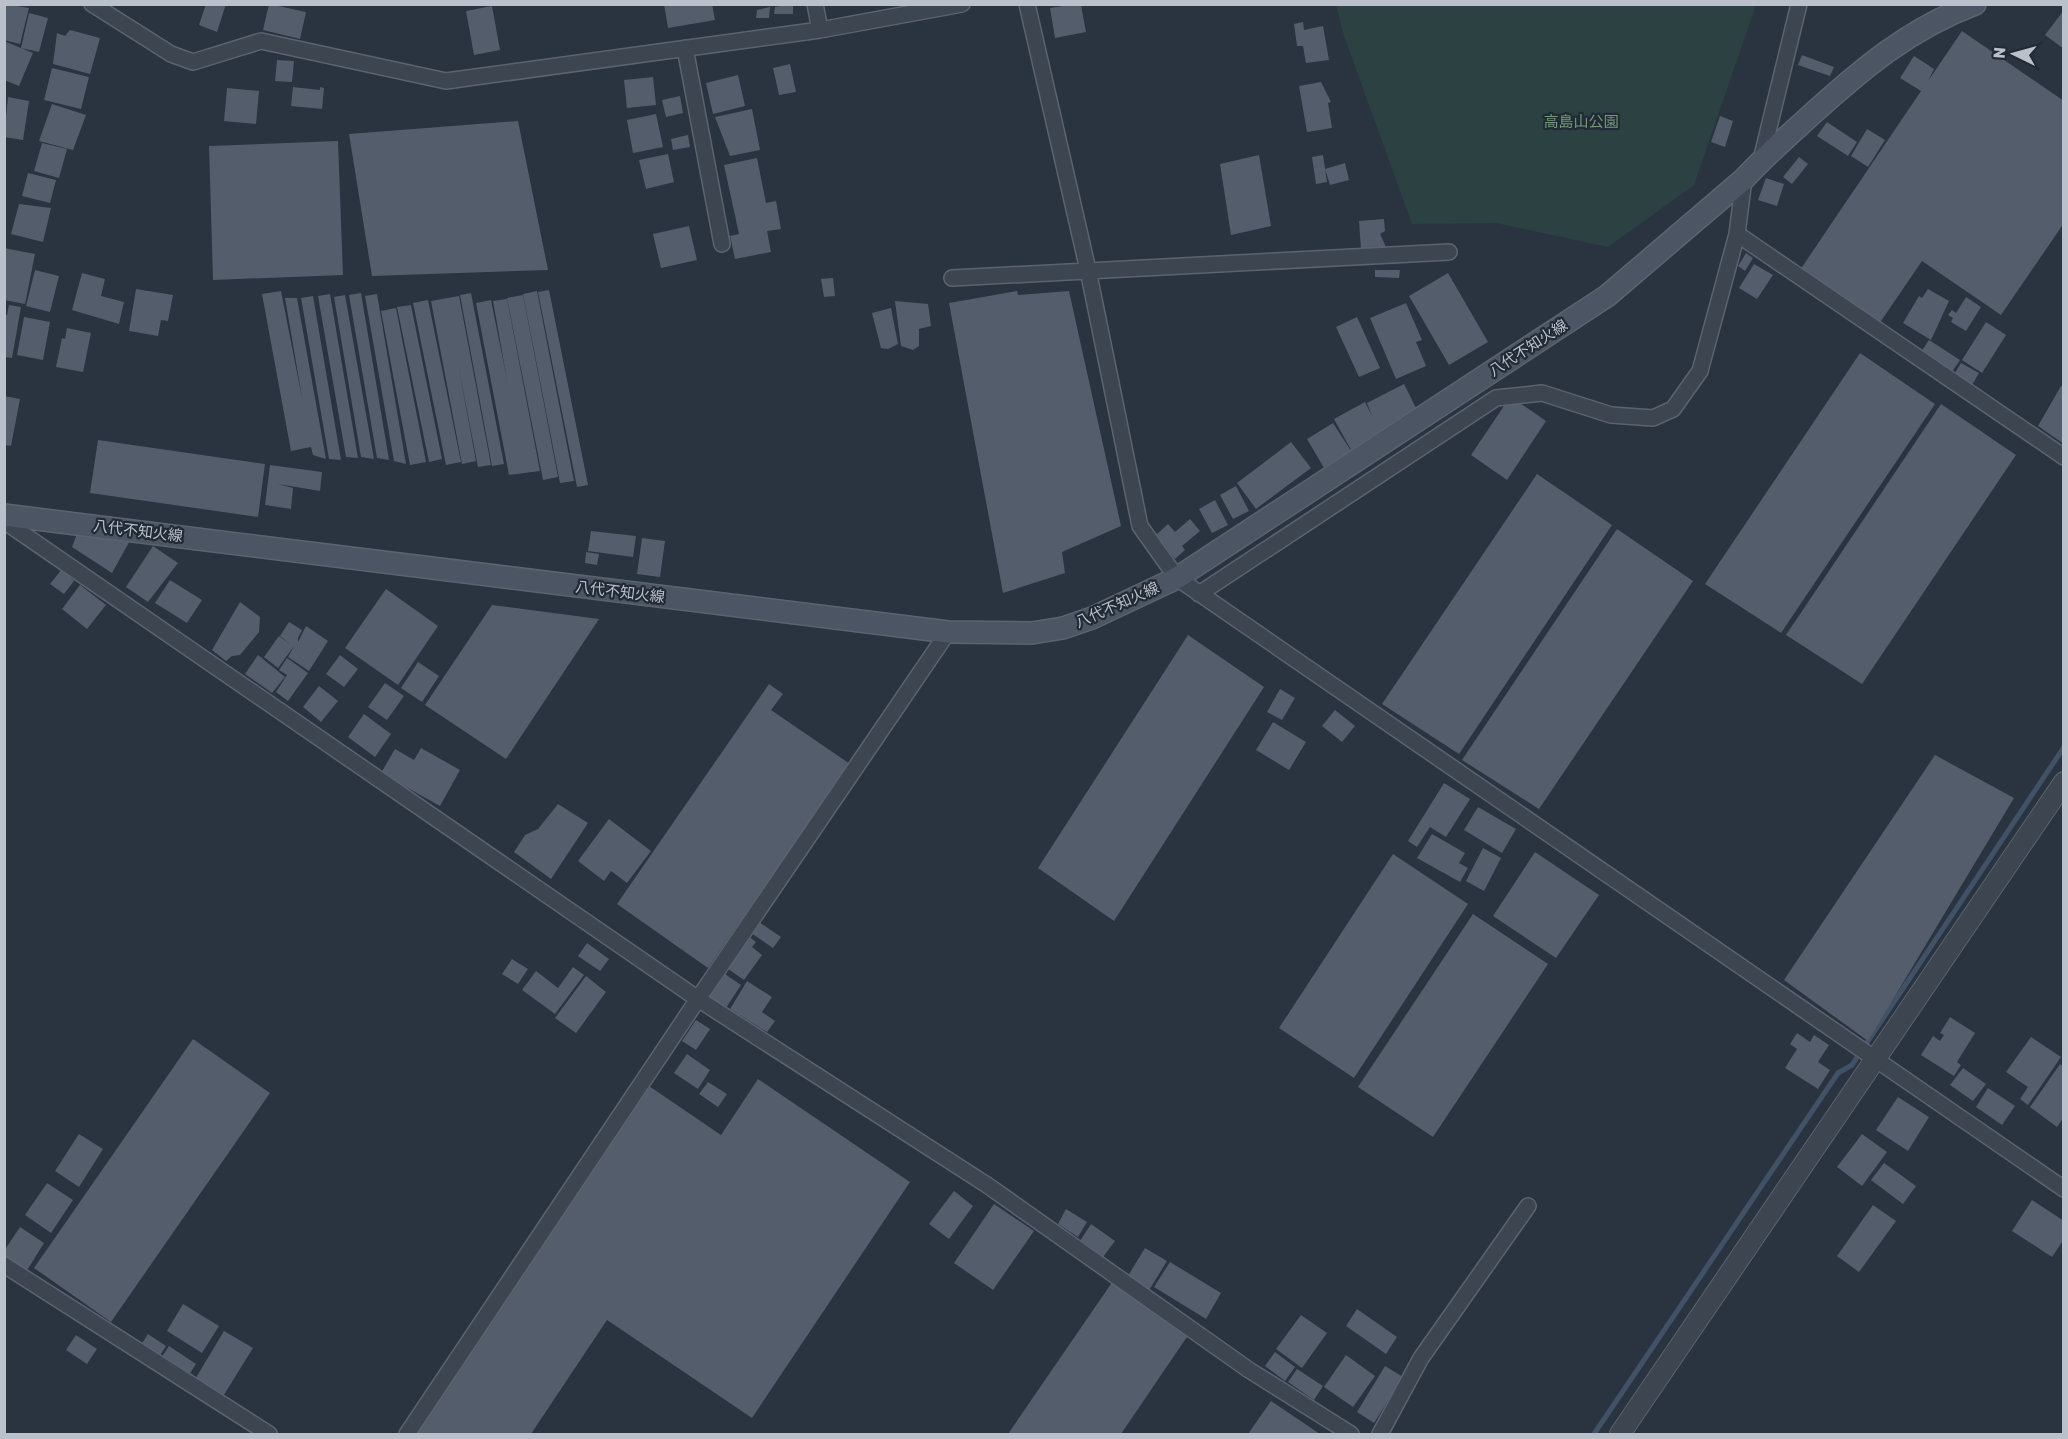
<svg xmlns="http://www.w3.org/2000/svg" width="2068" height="1439" viewBox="0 0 2068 1439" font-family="Rubik,'Noto Sans JP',sans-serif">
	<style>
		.green { fill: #2c4142 }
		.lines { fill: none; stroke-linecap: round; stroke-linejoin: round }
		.stream { stroke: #415268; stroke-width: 5 }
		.building { fill: #535d6b }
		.minor-casing { stroke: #5b636e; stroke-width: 18 }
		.tertiary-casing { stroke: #5b636e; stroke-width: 22 }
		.secondary-casing { stroke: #5b636e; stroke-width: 24 }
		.minor { stroke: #3d4550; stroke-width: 15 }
		.tertiary { stroke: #3d4550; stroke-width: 20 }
		.secondary { stroke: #4c5563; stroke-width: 21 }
		.labels { text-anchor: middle; stroke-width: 4.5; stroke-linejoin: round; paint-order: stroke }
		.park-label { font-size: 15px; fill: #73997b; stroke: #222a36 }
		.street-label { font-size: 15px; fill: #bac1ca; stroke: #222a36 }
	</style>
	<rect width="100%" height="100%" fill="#293440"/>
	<path class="green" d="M1336,5v-1l420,1 -62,180 -86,62 -112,-24 -84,1 -68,-188z"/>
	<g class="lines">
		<path class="stream" d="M1594,1434l244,-361 14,-8 212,-318"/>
	</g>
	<path class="building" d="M4,4l25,4 -9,36 -16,-4z
		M206,4h20l-9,28 -18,-7z
		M269,4l37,8 -6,27 -37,-9z
		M664,4h48l3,16 -47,8z
		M793,4v10h-19l1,-7z
		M1070,5h11l5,27 -31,6 -5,-30z
		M492,6l8,44 -26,5 -8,-44z
		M770,7l-1,11h-13l1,-8z
		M2064,10v39l-19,-14z
		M29,13l19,5 -9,34 -18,-4z
		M1303,22l1,8 19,-4 6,34 -23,3 -3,-17h-6l-3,-22z
		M70,30l30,8 -10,36 -37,-10 4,-31 8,3z
		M1962,31l102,70v122l-63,92 -79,-54 -43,63 -79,-54 121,-179 -21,-13 14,-22 20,13 -6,12z
		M4,41l29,12 -14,33 -15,-6z
		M1802,55l32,12 -4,9 -32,-11z
		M277,60l17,1 -2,21 -17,-1z
		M790,64l6,28 -17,3 -6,-27z
		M52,68l37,9 -8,32 -37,-9z
		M738,75l7,31 -32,8 -7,-31z
		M653,77l3,28 -29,3 -3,-28z
		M1321,82l10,20 -3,1 4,25 -25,4 -8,-46z
		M293,87l27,3v-3l4,1 -2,21 -31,-3z
		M227,88l32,3 -3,33 -32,-3z
		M680,96l3,17 -17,4 -4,-17z
		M8,97l21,4 -6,39 -19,-3z
		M52,104l34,11 -13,35 -34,-9z
		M752,109l8,41 -30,6 -15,-39z
		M656,114l7,33 -30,6 -6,-33z
		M1720,116l13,5 -8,26 -14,-5z
		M518,121l30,149 -176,6 -23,-142z
		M1827,122l30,20 -9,14 -31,-20z
		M1867,129l18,11 -17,27 -17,-11z
		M688,135l2,12 -17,3 -2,-11z
		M338,141l5,134 -130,5 -4,-134z
		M42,143l25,6 -8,29 -25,-7z
		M668,154l6,28 -28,7 -7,-29z
		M1259,155l12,71 -40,9 -11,-71z
		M1323,155l4,27 -11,2 -4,-27z
		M1799,157l9,7 -16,20 -9,-7z
		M757,158l9,45 10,-2 5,28 -14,2 4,21 -36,7 -5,-23 9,-2 -15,-69z
		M1345,163l4,17 -19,5 -5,-16z
		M28,173l28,7 -6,23 -28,-7z
		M1766,178l18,6 -7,22 -19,-6z
		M19,204l32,4 -8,34 -32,-8z
		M1384,219l1,12 -5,3 6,13 -25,2 -2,-28z
		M689,226l8,34 -36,8 -8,-34z
		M4,248l31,6 -10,50 -21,-4z
		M1746,253l7,5 -8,13 -7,-5z
		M1754,264l19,11 -16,24 -18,-11z
		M35,270l24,6 -9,36 -24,-6z
		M1375,270h25l-1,8 -24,-1z
		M82,273l23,6 -4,17 23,6 -5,22 -47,-14z
		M1448,273l40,69 -39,23 -40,-69z
		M833,278l2,18 -11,1 -3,-18z
		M136,289l37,6 -5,26 -7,-1 -3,16 -29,-5z
		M1928,289l21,12 -18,39 -28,-17 16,-27 3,2z
		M549,290l39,195 -11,2 -39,-195z
		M281,291l22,112 -18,-105h12l29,161 -13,-4 -2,-8 -20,4 -29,-157z
		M537,291l37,190 -14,2 -37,-189z
		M1017,291l1,4 51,-4 52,235 -59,26 3,21 -62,20 -54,-290z
		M361,293l28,167 -12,-2 -28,-163z
		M471,293l33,171 -12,2 -32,-171z
		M330,294l28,164 -12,-1 -28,-161z
		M377,294l29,170 -12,-3 -29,-165z
		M345,295l29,164 -13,-2 -27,-160z
		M523,295l35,182 -15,3 -36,-182z
		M313,296l28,164 -12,-1 -28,-161z
		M459,296l32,169 -13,2 -20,-103 18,97 -14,3 -31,-163z
		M1966,297l15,10 -15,24 -15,-9 2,-4 -5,-3 4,-5 4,3z
		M507,299l33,172 -31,4 -33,-172 15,-3 16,80 -14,-79z
		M428,300l33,162 -15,3 -33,-162z
		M895,301l33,3 3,22 -12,3v17l-6,4 -12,-4z
		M1406,303l16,37 -6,2 10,24 -30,13 -26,-61z
		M9,305l12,2 -9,51 -8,-1v-43l3,1z
		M411,305l31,154 -13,3 -32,-155z
		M396,308l30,154 -16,3 -29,-154z
		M891,308l7,36 -10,5 -7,-1 -9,-35z
		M24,317l26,5 -7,38 -26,-5z
		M1357,317l23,51 -21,9 -23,-50z
		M1986,322l20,13 -24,38 -20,-13z
		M67,328l24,5 -8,39 -27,-5 6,-29 3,1z
		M1929,340l31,20 -10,15 -31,-20z
		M1860,353l75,51 -154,229 -76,-49z
		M1961,363l18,10 -8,14 -18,-11z
		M1404,384l12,24 -17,17 -48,25 -17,-31 31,-17 7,14 -5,-13z
		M2061,386l3,2v56l-26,-18z
		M4,396l16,3 -9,47 -7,-1z
		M1520,403l26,18 -39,59 -36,-25 33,-49z
		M1941,404l75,51 -154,229 -76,-49z
		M1333,423l18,28 -27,17 -17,-29z
		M98,440l167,24 -7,53 -168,-24z
		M1291,442l20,26 -55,41 -19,-26z
		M270,465l52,7 -2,19 -42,-7 15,4 -2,21 -26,-4z
		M1537,474l75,51 -153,229 -77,-50z
		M1236,486l13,25 -16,8 -13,-24z
		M1215,500l13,25 -16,8 -13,-24z
		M1190,519l10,12 -18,15 3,4 -10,9 -19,-24 12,-11 7,8z
		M80,526l52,11 -20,36 -40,-26z
		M1617,529l76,52 -154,228 -77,-49z
		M591,531l45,5 -3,21 -45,-6z
		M642,538l23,3 -5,36 -23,-3z
		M153,546l25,17 -30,39 -22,-15z
		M586,552l13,2 -2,11 -12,-2z
		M62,569l12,12 -10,13 -14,-10z
		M170,580l32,20 -15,23 -32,-20z
		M80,585l26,20 -19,24 -25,-20z
		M386,589l52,37 -40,59 -53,-37z
		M240,602l20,15 -1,15 -19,23 -8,1 -6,5 -14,-11z
		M492,605l107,14 -93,140 -81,-54z
		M289,622l13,8 -4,8v4l8,-16 22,15 -19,30 -21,-14 6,-11 -16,22 -14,-11 15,-21 12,9 -11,-9z
		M1188,635l76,52 -150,234 -76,-53z
		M258,655l27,22 -13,16 -27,-19z
		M340,655l18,14 -14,18 -18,-13z
		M287,658l21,15 -20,28 -12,-9 11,-17 -8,-5z
		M418,662l21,14 -17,26 -21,-14z
		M385,683l19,13 -17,24 -19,-13z
		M769,684l14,10 -12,16 79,54 -142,204 -91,-64z
		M319,686l19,15 -17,21 -18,-15z
		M1280,689l15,9 -13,22 -15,-8z
		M1335,710l20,16 -13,16 -20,-16z
		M364,714l27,20 -16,23 -27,-20z
		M1273,722l33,20 -17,28 -33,-20z
		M421,748l39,22 -20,36 -59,-33 14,-24 19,11z
		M1935,755l79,43 -146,243 -84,-61z
		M1444,783l26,16 -24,38 -16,-10 -13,20 -9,-6z
		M558,804l30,19 -37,56 -37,-27 11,-17 13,-6z
		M1478,807l38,22 -14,24 -38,-23z
		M609,819l42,32 -24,32 -16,-12 -7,10 -26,-20z
		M1432,834l33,19 -6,10 9,5 -8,14 -43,-24z
		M1483,848l18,10 -17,33 -18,-10z
		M1535,852l64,43 -43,63 -63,-42z
		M1393,854l75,50 -114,174 -75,-50z
		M1473,914l75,50 -115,173 -75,-50z
		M759,922l22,15 -8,11 -22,-15z
		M747,935l9,7 -4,5 10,8 -18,25 -20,-14z
		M587,943l22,16 -9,12 -22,-15z
		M512,959l16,10 -10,15 -16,-10z
		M573,967l11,8 -29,39 -33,-24 14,-19 22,17z
		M725,974l16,11 -17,26 -16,-12z
		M586,976l20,16 -30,41 -21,-15z
		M747,981l25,16 -10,15 13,9 -8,11 -37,-23z
		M1950,1017l25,16 -18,29 4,3 -7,11 -33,-21 12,-19 7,5 4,-6 -4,-2z
		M696,1020l14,9 -14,21 -14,-9z
		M1797,1033l13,9 4,-7 15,10 -11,17 12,8 -12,19 -33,-21 12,-19 -7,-5z
		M2031,1037l30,20 -33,48 -8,-6 8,-12 -22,-15z
		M193,1039l77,54 -159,229 -77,-54z
		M687,1054l23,16 -12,19 -24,-16z
		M2060,1064l4,3v50l-7,10 -27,-20z
		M1963,1068l23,16 -13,17 -23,-16z
		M758,1079l152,103 -158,236 -145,-98 -76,114h-115l233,-348 72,49z
		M708,1082l19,12 -9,13 -19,-13z
		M1988,1088l27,18 -13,19 -26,-18z
		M1898,1097l31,20 -21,34 -32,-21z
		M79,1134l24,15 -24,38 -24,-16z
		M1862,1134l25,18 -25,34 -25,-19z
		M1884,1163l32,23 -13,18 -32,-24z
		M47,1183l26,17 -22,33 -26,-18z
		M954,1191l19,15 -24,33 -20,-15z
		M2032,1200l32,21v18l-12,18 -40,-26z
		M994,1204l40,27 -41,59 -39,-27z
		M1873,1205l23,16 -37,51 -22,-16z
		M1066,1209l21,13 -9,15 -20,-13z
		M1091,1224l24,17 -12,16 -23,-16z
		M20,1227l24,16 -18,29 -22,-14v-7z
		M1145,1248l22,13 -19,31 -22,-13z
		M1170,1262l51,31 -15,26 -52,-32z
		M1113,1281l76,53 -68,100h-113z
		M183,1304l36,22 -17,27 -35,-22z
		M1357,1309l40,28 -11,17 -40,-28z
		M1301,1315l26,18 -25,35 -26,-19z
		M224,1331l29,17 -31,50 -28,-17z
		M148,1334l18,12 -7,11 -18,-12z
		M76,1335l21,14 -10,15 -21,-14z
		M169,1346l27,18 -9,14 -27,-18z
		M1275,1352l20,15 -10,14 -20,-15z
		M1346,1355l29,21 -22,31 -29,-20z
		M1385,1366l18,11 -29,46 -17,-11z
		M1297,1369l26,17 -9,14 -26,-18z
		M1271,1401l49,33h-72z"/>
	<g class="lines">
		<defs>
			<path id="minor" d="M92,4l79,50 22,8 68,-21 185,40 374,-51 142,-26
				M815,4l5,26
				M1027,4l61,266 52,256 37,52 887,611
				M685,48l37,196
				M1761,160l38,-156
				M1737,234l327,223
				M952,278l497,-26
				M4,521l694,478 289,186 262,185 102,64
				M1199,594l297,-196 46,-5 69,22 42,3 20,-9 27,-38 37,-137 7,-55
				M4,1265l265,169
				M407,1434l291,-435 250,-367
				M1380,1434l41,-76 107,-152"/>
			<path id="tertiary" d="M1620,1434l444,-652"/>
			<path id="secondary" d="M4,515l944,117 84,1 31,-5 29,-10 85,-40 430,-282 137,-117c21,-23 44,-43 67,-64 52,-47 98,-86 164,-111"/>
		</defs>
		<use href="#minor" class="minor-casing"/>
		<use href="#tertiary" class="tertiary-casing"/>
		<use href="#secondary" class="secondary-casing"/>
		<use href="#minor" class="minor"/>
		<use href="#tertiary" class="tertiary"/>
		<use href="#secondary" class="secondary"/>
	</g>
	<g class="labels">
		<g class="park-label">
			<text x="1581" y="127">高島山公園</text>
		</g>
		<g class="street-label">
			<text transform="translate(1528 348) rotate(-33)" y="5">八代不知火線</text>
			<text transform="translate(138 531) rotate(7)" y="5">八代不知火線</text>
			<text transform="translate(620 592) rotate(7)" y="5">八代不知火線</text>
			<text transform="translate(1117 605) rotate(-24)" y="5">八代不知火線</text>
		</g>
	</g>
	<rect width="2068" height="1439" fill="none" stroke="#bac1ca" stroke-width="12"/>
	<g transform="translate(2014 54) rotate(275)" stroke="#222a36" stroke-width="4.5" paint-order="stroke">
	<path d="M0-4.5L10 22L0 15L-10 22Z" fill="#bac1ca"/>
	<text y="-9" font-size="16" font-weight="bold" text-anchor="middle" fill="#bac1ca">N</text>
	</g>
</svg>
